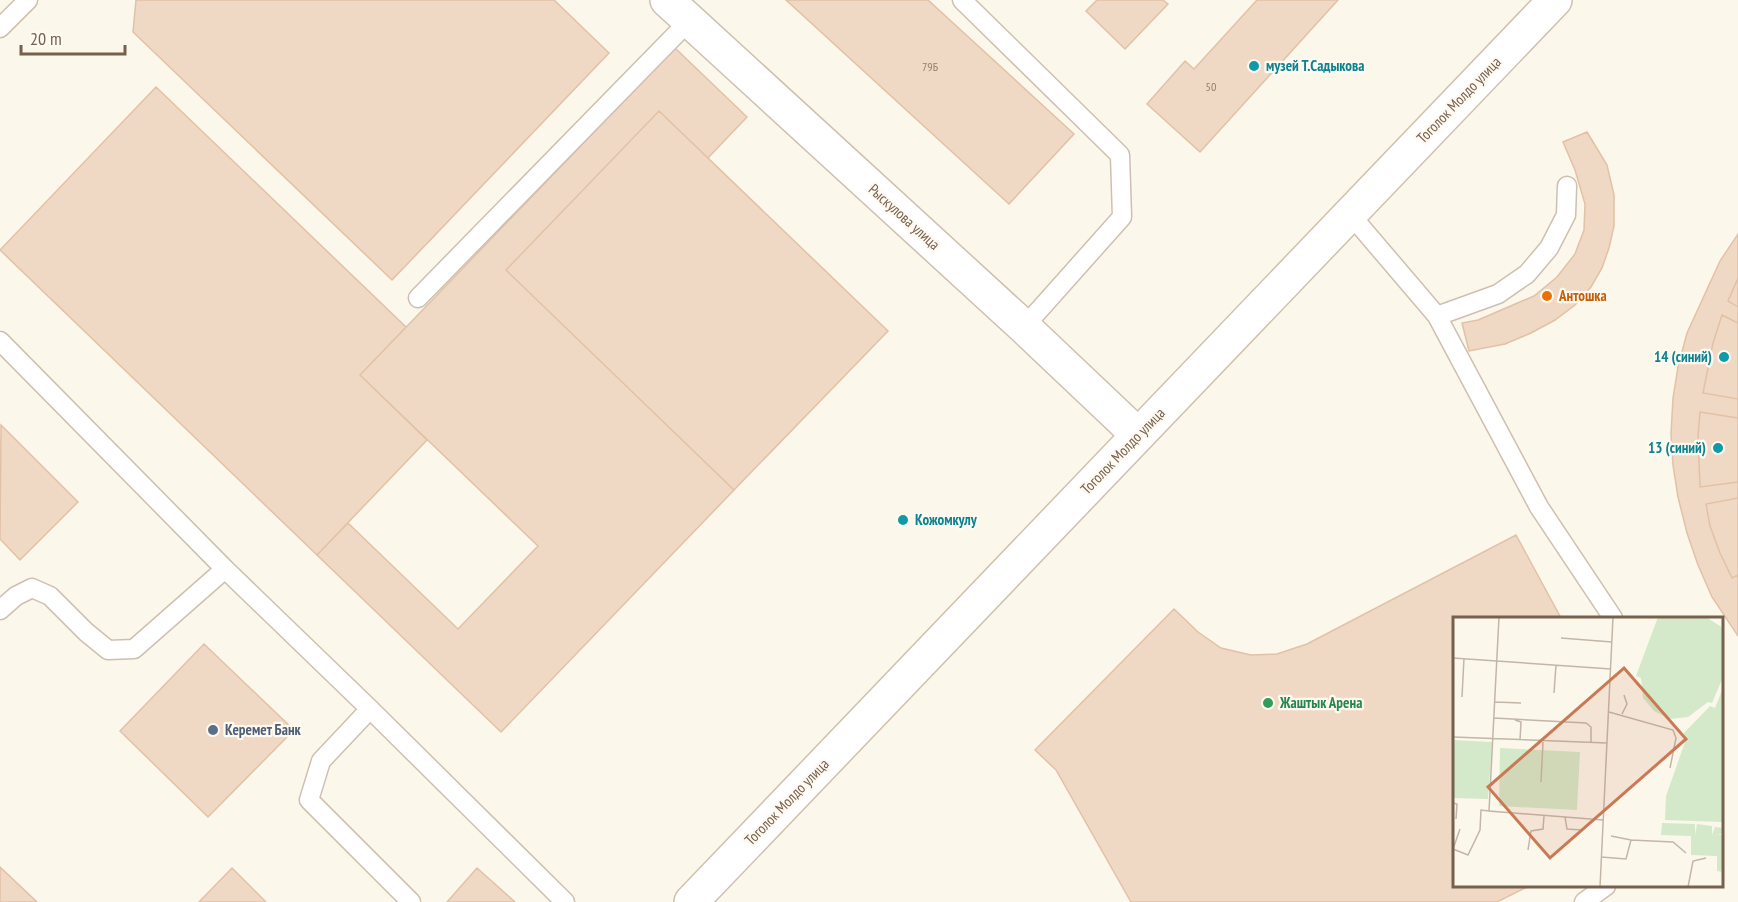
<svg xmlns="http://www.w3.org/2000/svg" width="1738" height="902" viewBox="0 0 1738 902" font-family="'PT Sans Narrow',sans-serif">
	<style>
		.building { fill: #f0d9c4; stroke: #e2c1a5; stroke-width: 1.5 }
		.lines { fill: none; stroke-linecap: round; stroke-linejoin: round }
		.service-casing { stroke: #cec0b0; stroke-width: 21 }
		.tertiary-casing { stroke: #cec0b0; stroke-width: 36 }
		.secondary-casing { stroke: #d0c1ae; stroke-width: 36 }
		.service { stroke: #fff; stroke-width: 18 }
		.tertiary { stroke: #fff; stroke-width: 33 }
		.secondary { stroke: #fff; stroke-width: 33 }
		.culture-dot { fill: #0f9aa8; stroke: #fefaf1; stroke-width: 2 }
		.food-dot { fill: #e8710a; stroke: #fefaf1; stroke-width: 2 }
		.leisure-dot { fill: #2e9e5b; stroke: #fefaf1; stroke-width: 2 }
		.service-dot { fill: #5c6f8a; stroke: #fefaf1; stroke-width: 2 }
		.labels { text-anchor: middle; stroke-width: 4.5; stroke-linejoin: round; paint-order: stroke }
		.number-label { font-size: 12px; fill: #947e6c }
		.culture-label { font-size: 15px; font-weight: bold; fill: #0d838f; stroke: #fefaf1; text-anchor: start }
		.street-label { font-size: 15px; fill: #76604e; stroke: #fefaf1 }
		.food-label { font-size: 15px; font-weight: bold; fill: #c56008; stroke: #fefaf1; text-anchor: start }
		.leisure-label { font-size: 15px; font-weight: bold; fill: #27864d; stroke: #fefaf1; text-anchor: start }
		.service-label { font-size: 15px; font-weight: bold; fill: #4e5e75; stroke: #fefaf1; text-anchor: start }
		.inset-road { fill: none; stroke: #c2b6a7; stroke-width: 1.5 }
		.view { fill: #c97a55; fill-opacity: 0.15; stroke: #c97a55; stroke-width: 3 }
		.inset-edge { fill: none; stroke: #76604e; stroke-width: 3 }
	</style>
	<rect width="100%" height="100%" fill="#fcf7eb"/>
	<path class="building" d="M136,0h418l55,53 -217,227 -259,-248z
		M786,0h142l146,134 -65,70z
		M1097,0h66l5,4 -43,45 -39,-38z
		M1257,0h81l-138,152 -53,-48 38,-43 9,8z
		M675,48l72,69 -39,41 -49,-47 -153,159 228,220 -233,242 -184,-177 31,-32 110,106 80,-83 -178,-171z
		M156,87l250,240 -46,48 67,65 -110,115 -317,-305z
		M659,111l229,220 -154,159 -228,-220z
		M1587,132l20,33 7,30v31l-5,22 -7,20 -11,19 -16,18 -20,15 -24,13 -26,11 -36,7 -7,-28 16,-3 56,-24 23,-19 18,-23 9,-24 1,-26 -10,-34 -12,-28z
		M1738,234v402l-26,-39 -14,-32 -11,-32 -9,-36 -5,-32 -2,-31 2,-36 5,-31 9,-34 33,-72z
		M1738,278v29l-10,-6z
		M1722,315l16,8v76l-35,-6 10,-50z
		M1700,412l38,6v64l-38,5 -2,-51z
		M1,425l77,77 -58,58 -20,-21z
		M1738,498v77l-6,3 -12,-25 -10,-27 -4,-22z
		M1516,535l45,83h-107v268h75l-32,16h-366l-75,-132 -21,-20 139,-141 24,23 23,16 30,7 26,-1 30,-10z
		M204,644l90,86 -86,87 -88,-86z
		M0,867l37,35h-37z
		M232,868l34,34h-67z
		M477,868l38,34h-68z"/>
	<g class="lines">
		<defs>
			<path id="service" d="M962,0l158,155 2,62 -98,110
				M0,28l28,-28
				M1350,214l87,102 102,191 74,111
				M418,298l271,-277
				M1437,316l61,-22 29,-20 22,-26 17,-33 1,-29
				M0,341l225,228 145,140 195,193
				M0,610l16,-14 16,-8 18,8 36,36 22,18 26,-1 91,-80
				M370,709l-49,52 -12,39 102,102
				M1584,902l22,-16"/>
			<path id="tertiary" d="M667,0l357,327 114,108"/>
			<path id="secondary" d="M691,902l864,-902"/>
		</defs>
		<use href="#service" class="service-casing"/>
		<use href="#tertiary" class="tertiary-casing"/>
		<use href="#secondary" class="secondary-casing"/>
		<use href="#service" class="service"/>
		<use href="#tertiary" class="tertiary"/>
		<use href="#secondary" class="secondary"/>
	</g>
	<g class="culture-dot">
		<circle cx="1254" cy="66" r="6"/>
		<circle cx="1724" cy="357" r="6"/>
		<circle cx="1718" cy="448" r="6"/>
		<circle cx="903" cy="520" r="6"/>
	</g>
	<circle class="food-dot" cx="1547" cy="296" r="6"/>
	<circle class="leisure-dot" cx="1268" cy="703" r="6"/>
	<circle class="service-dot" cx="213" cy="730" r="6"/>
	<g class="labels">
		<g class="number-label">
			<text x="930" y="71">79Б</text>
			<text x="1211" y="91">50</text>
		</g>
		<g class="culture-label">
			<text x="1266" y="71">музей Т.Садыкова</text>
			<text x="1712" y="362" text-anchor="end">14 (синий)</text>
			<text x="1706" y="453" text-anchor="end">13 (синий)</text>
			<text x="915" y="525">Кожомкулу</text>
		</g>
		<g class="street-label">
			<text transform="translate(1459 100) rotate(-46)" y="5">Тоголок Молдо улица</text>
			<text transform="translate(904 217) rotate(42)" y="5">Рыскулова улица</text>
			<text transform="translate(1123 451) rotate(-46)" y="5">Тоголок Молдо улица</text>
			<text transform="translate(787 802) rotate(-46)" y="5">Тоголок Молдо улица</text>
		</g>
		<g class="food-label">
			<text x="1559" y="301">Антошка</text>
		</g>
		<g class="leisure-label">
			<text x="1280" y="708">Жаштык Арена</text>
		</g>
		<g class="service-label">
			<text x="225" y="735">Керемет Банк</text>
		</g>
	</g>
	<g transform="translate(1453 617)">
		<rect width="270" height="270" fill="#fcf7eb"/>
		<path d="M205,0h48l17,11v49l-11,26 -4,-1 -20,15 -18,2 -16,-8 -11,-13 -2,-20 -5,-2zM270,71v134l-58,-2 1,-24 19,-54 -1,-9 26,-27 5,2zM0,123l39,2 -4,57 -35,-1zM47,131l80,4 -3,58 -78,-4zM209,206l33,1v11l2,-11 15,2v9l3,-8 8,1v6l-7,1h7v37l-6,-1v-15l-26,-1v-19l-30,-1z" fill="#d3e9c9"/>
		<path class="inset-road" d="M46,0l-10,194 114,9M108,21l51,4M0,41l158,11M101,76l2,-28M9,80l2,-39M42,85l26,1M156,95l64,18 3,8 -6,30M169,97l5,-10 -3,-9M41,101l92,5 5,4v16M62,103l6,2 -1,18M0,120l154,6M88,165l2,-40M0,186l4,1 -1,15M112,200l2,12 15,1M158,219l20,4M0,232l15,6 12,-25 1,-20 8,1M0,232l7,-20M75,233l3,-19 12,-2 1,-13M148,240l25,2 5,-19 42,2 13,11M147,270l13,-270M235,270l5,-26 13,-3"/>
		<path class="view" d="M171,51l62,71 -136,119 -62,-71z"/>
		<rect width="270" height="270" class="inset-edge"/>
	</g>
	<path d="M21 45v9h104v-9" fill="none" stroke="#76604e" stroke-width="3"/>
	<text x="30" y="45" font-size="18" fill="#76604e" stroke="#fefaf1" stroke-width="4.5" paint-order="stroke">20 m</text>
</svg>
